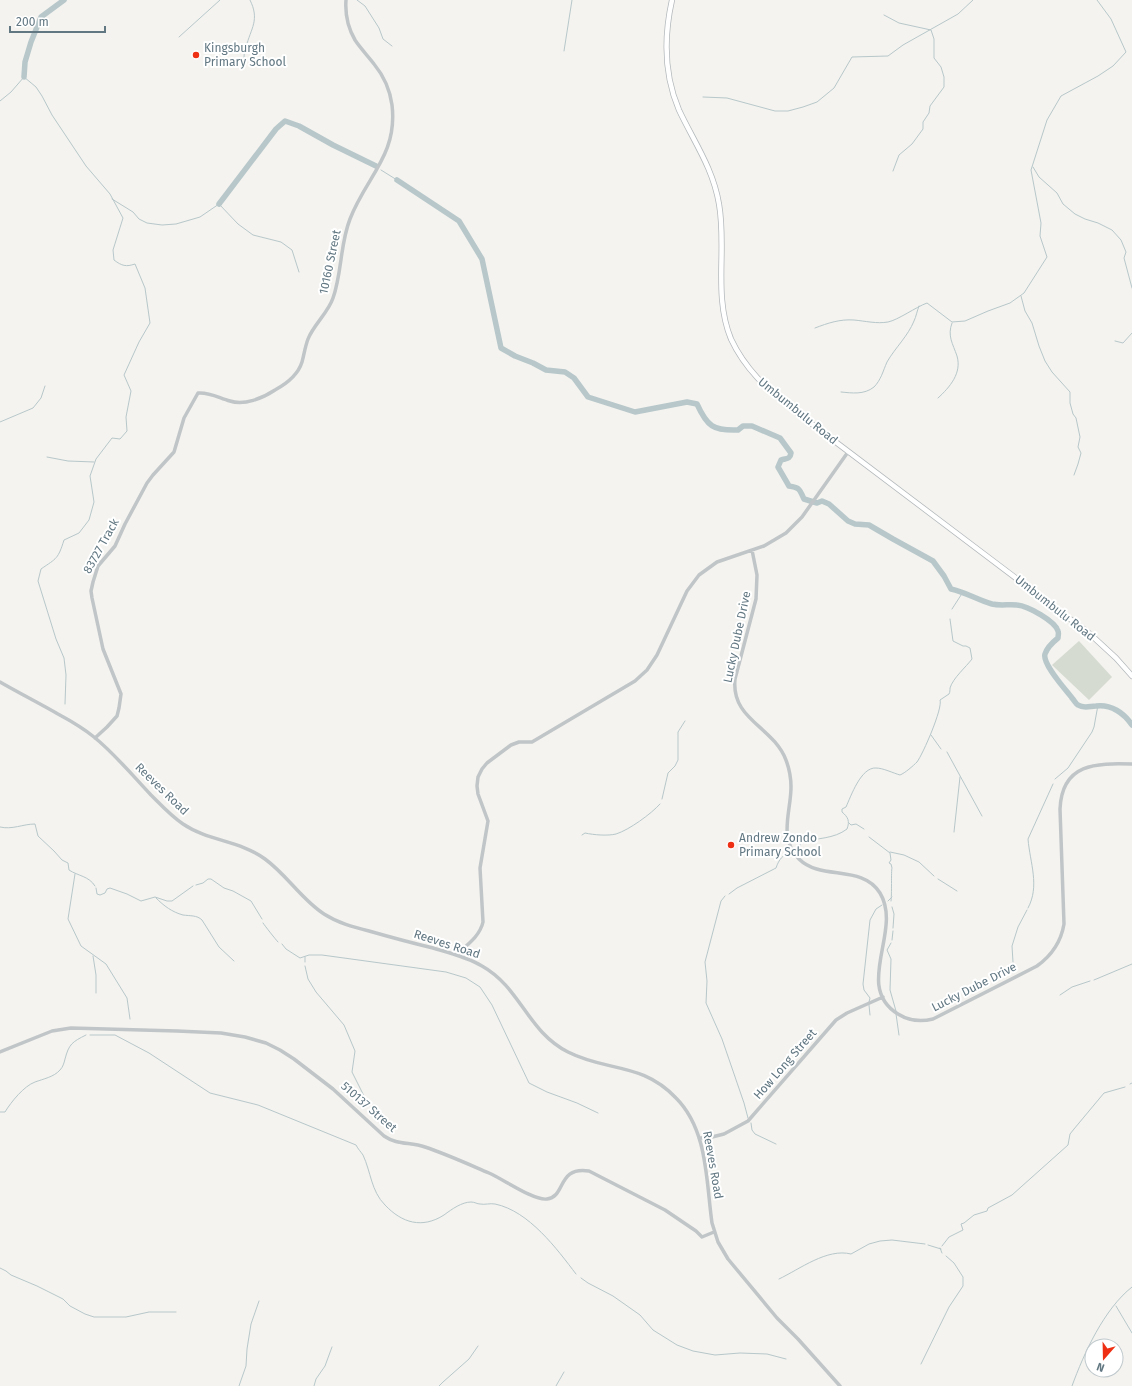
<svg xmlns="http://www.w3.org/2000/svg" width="1132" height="1386" viewBox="0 0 1132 1386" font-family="'Fira Sans',sans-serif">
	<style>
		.green { fill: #d5dbd0 }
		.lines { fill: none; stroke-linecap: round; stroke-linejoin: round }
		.stream { stroke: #b7c7ca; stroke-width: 1 }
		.river { stroke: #b7c7ca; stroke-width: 5.5 }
		.major-casing { stroke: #b3b8bb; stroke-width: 6 }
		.minor { stroke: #c0c5c7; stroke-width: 3.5 }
		.major { stroke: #fff; stroke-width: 4.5 }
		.poi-dot { fill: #ee2f14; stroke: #fff; stroke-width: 1.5 }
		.labels { text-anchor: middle; stroke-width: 4; stroke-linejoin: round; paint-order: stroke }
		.poi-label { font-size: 12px; fill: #617782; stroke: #fff; text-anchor: start }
		.street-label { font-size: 12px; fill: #617782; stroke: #fff }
	</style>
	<rect width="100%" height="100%" fill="#f4f3ef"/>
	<path class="green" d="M1079,641l33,36 -23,23 -37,-35z"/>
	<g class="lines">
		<path class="stream" d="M357,0l8,6 14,22 4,11 9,7
			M884,15l15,8 32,7 3,9v19l7,9 3,10v10l-14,19 -1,7 -6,9v7l-11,15 -13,11 -6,16
			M179,37l41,-37
			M564,51l8,-51
			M244,60c0,-4 0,-9 2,-13 5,-19 14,-27 4,-47
			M703,97l24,1 48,13h13l15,-4 14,-5 17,-14 18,-31 36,-1 15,-11 55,-31 15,-14
			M0,101l11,-9 13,-15 12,10 6,9 10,19 34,51 24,28 13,24 -10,32 1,10c8,6 12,7 21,4l10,24 5,35 -11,19 -15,33 7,16 -5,26 1,14 -7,8 -8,-1 -16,21 -6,17 4,26 -5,18 -10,13 -15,7c-6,19 -7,18 -23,29l-3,12 18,58 8,19 2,17 -1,29
			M1033,167l6,10 18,16 6,11 12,10 10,5 13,4 14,7 9,10 5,12 -2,6 8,30
			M381,170l16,10
			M112,199l21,13 6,7 8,4 15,2 14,-1 24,-7 19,-13 19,20 15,11 28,7 11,8 7,22
			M1021,296l4,15 7,12 7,23 6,15 7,11 18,20v11l3,11 3,4 4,19 -2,10 3,6 -3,11 -4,11
			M815,328c13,-5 25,-9 39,-8 11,1 23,4 34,2 10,-2 28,-15 39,-19l25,19 13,-1 23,-10 22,-8 14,-10 23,-36 -7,-21 1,-13 -10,-53 16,-50 14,-24 37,-20 15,-10 13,-14 -15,-33 -14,-19
			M1115,341l8,2 9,-10
			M841,392c11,1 23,3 33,-5 7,-7 9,-16 13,-25 8,-14 21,-26 27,-41 2,-4 3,-10 5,-15
			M938,398c12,-11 24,-25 19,-42 -4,-12 -10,-20 -5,-33
			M0,422l33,-14 8,-10 4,-12
			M47,457l21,4 26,1
			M952,609l11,-17
			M931,735l10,14
			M947,752l35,64
			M1055,779l13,-11 24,-36 2,-5 4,-22
			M662,799l6,-26 7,-7 3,-6v-28l7,-11
			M849,823l2,2 5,-1 8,5
			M0,827c12,3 23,-3 35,-3l3,12 16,15 8,9 6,3 1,7c9,6 20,6 26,16
			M954,832l6,-55
			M582,835l3,-2c9,2 23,3 31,1 13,-4 35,-20 44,-30
			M869,837l21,16 1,7 -2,3 2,1 1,4c-1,3 0,27 -1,33
			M798,850l2,-2v-5l1,-1c16,-4 33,-3 46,-13 3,-8 1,-12 -5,-17v-3l4,-2c5,-11 15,-40 30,-39 7,0 17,5 24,7 5,-2 13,-9 17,-13 6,-8 26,-54 23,-62l9,-6c1,-2 1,-4 1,-6 3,-10 16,-21 22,-29l-2,-11 -4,-2h-3l-10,-5 -3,-22
			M890,852l14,3 15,7 15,14
			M75,874l-7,45 13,27 25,18 21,34 3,21
			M938,879l19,12
			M196,885l7,-2 5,-4h3l13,9 9,3 18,10 11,18
			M96,888l1,6 3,1 5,-2 2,-4 3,-1 17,6 14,7 14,-4 12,4h5l21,-15
			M729,894l8,-6 39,-20c3,-9 7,-13 15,-17
			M725,896l-4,5 -16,61 2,19 -1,22 16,36 22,64 4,15
			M156,898c8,8 16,14 27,17 7,1 14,0 19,5l17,27 15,14
			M888,901l4,-4
			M892,907l2,7 -1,14
			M1028,908c12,-22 2,-45 0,-69l25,-55
			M263,923c2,3 13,17 15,19
			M892,940l1,-9
			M891,943l-4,7 4,9 -1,31 6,21
			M282,944l4,5 14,9 9,-3h13l124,17 20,6 14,9 12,18 37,78 18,9 30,11 21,10
			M93,956l3,19v18
			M305,957v5
			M1013,962l-1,-16 6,-19 9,-17
			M305,966l3,13 8,13 28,33 11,26 -3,21 16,32
			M1094,980l38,-16
			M1060,995l12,-8 18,-6
			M869,1002l1,-4 -6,-8 -1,-6 7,-64 6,-11 6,-4
			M869,1005l1,10
			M896,1014l3,21
			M90,1035h25l34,18 61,40 48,12 98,40c2,4 5,7 7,10 8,17 8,36 22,50 17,18 37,24 59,10 8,-6 18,-13 27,-13 4,0 6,2 9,2 5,1 10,-1 15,0 34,7 62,45 81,70
			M1130,1084l2,-1
			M0,1112h5c6,-10 19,-26 30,-30 8,-3 19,-5 25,-12 3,-3 4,-7 5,-11 4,-15 7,-17 21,-24
			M751,1123l1,7 3,4 21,10
			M928,1245l13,4
			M942,1246l7,-9 14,-7 -2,-6 3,-1 10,-8 13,-4 1,-3 24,-13 56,-50 2,-11 4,-5 30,-36 21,-6
			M940,1248l2,5
			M0,1268l6,3 5,4 26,11 26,13 7,7 15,8 9,3h32l23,-5h27
			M581,1278l7,5 25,13 27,19 13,15 24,15 16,6 22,4 25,-2 27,1 19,5
			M779,1279c21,-10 48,-31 72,-25l18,-10 11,-3 12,-1 33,4
			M1116,1306l16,27
			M921,1364l28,-57 14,-21v-9l-9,-14 -8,-7
			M239,1386l7,-20 1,-17 4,-25 8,-23
			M314,1386l2,-7 9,-13 7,-19
			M439,1386l4,-4 26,-23 9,-13
			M556,1386l8,-14
			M1072,1386c12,-33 32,-77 60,-99"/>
		<path class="river" d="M24,77l1,-15 6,-20 10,-25 23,-17
			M397,180l62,41 23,38 19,89 14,8 18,7 13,7 19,2 9,6 14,19 47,15 52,-10 10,2c10,22 16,27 41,26l5,-4h9l28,12 11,15c-1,7 -5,5 -10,7l-3,7 11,19c12,2 10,3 15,13l13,4 5,-2 7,3 19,17 7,3 14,1 24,14 40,22 11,15 7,13c14,3 27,11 41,15 8,2 17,0 25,1 11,1 38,16 41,26 1,2 0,5 0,7 -5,4 -11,10 -13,16 -3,10 21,36 27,44 2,2 4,6 6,7 6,4 12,1 18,1 15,-2 28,7 36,19
			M219,204l57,-75 9,-8 14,5 34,19 43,21"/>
		<defs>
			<path id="major" d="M672,0c-8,36 -8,75 7,110 15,32 34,58 40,94 8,45 -6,91 12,135 14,30 36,50 61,70l298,225 26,24 16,18"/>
		</defs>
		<use href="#major" class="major-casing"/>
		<path class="minor" d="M752,550l5,25 -1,24 -21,80c-4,41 38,47 51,81 3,8 5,18 5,27 0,25 -13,51 8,72 22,22 63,5 81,34 23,38 -27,93 18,121 11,7 23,8 35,5l104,-53c14,-10 24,-24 27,-42l-4,-115c2,-46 36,-46 72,-45
			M0,682c19,11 39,21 58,32 13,7 25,14 36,23 21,17 39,39 57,58 10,10 20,21 32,29 25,17 58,17 82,35 22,16 37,41 59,55 14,9 29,13 45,17 21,6 43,12 64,17 17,5 34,9 49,18 39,22 45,65 86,86 39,20 74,10 108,46 32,32 30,83 36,125l6,19 10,17 49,59 21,21 42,47
			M95,738l12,-11 10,-11 2,-8 2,-14 -18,-45 -11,-51 -1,-7 2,-9 5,-16 17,-20 10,-22 22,-41 6,-8 21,-23 10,-34 14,-25c12,-1 21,5 32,8 14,5 33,-3 45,-11 11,-6 23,-15 27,-28 2,-7 3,-15 6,-23 6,-15 20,-26 25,-41 9,-25 7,-54 17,-79 16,-42 48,-64 42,-114 -2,-15 -9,-30 -18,-41 -6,-8 -13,-15 -19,-24 -7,-12 -10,-26 -9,-40
			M456,955c11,-10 24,-19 27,-33l-3,-54 8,-47 -10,-27 -1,-8 1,-9 4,-8 5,-6 24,-18 8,-3h13l103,-61 12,-11 10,-15 30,-64 12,-16 18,-13 47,-16 22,-13 16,-16 46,-65
			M0,1052l52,-21 19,-3 106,3 44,2 24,4 21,6 14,7 14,9 39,30 51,47c13,9 26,6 41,11 21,7 43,17 64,26 14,6 45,28 58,26 19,-2 10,-33 42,-28l76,39 31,21 6,6 12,-5
			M700,1138h8l16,-4 24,-13 88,-101 11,-7 36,-16"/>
		<use href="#major" class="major"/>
	</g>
	<g class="poi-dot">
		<circle cx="196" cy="55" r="4"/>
		<circle cx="731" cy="845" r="4"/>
	</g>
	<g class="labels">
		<g class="poi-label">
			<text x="204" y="52">Kingsburgh<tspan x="204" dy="14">Primary School</tspan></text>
			<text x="739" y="842">Andrew Zondo<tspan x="739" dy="14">Primary School</tspan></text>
		</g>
		<g class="street-label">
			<text transform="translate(330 262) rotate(-78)" y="4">10160 Street</text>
			<text transform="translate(798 411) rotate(39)" y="4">Umbumbulu Road</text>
			<text transform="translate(101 546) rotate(-61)" y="4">83727 Track</text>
			<text transform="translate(1055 608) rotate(38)" y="4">Umbumbulu Road</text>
			<text transform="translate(737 637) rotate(-78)" y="4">Lucky Dube Drive</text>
			<text transform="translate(162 789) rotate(44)" y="4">Reeves Road</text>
			<text transform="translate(447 944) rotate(18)" y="4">Reeves Road</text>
			<text transform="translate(974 987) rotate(-27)" y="4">Lucky Dube Drive</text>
			<text transform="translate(785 1064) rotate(-49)" y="4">How Long Street</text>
			<text transform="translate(369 1107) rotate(41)" y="4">510137 Street</text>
			<text transform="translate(713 1165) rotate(80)" y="4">Reeves Road</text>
		</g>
	</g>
	<g transform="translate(1104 1358) rotate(200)"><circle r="19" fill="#ffffff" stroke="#c0c9cd"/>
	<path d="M0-3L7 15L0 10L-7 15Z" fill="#ee2f14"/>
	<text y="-6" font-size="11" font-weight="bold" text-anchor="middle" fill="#617782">N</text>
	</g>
	<path d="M10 26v6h95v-6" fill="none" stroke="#617782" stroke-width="2"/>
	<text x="16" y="26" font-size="12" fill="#617782" stroke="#ffffff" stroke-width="3" paint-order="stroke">200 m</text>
</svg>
